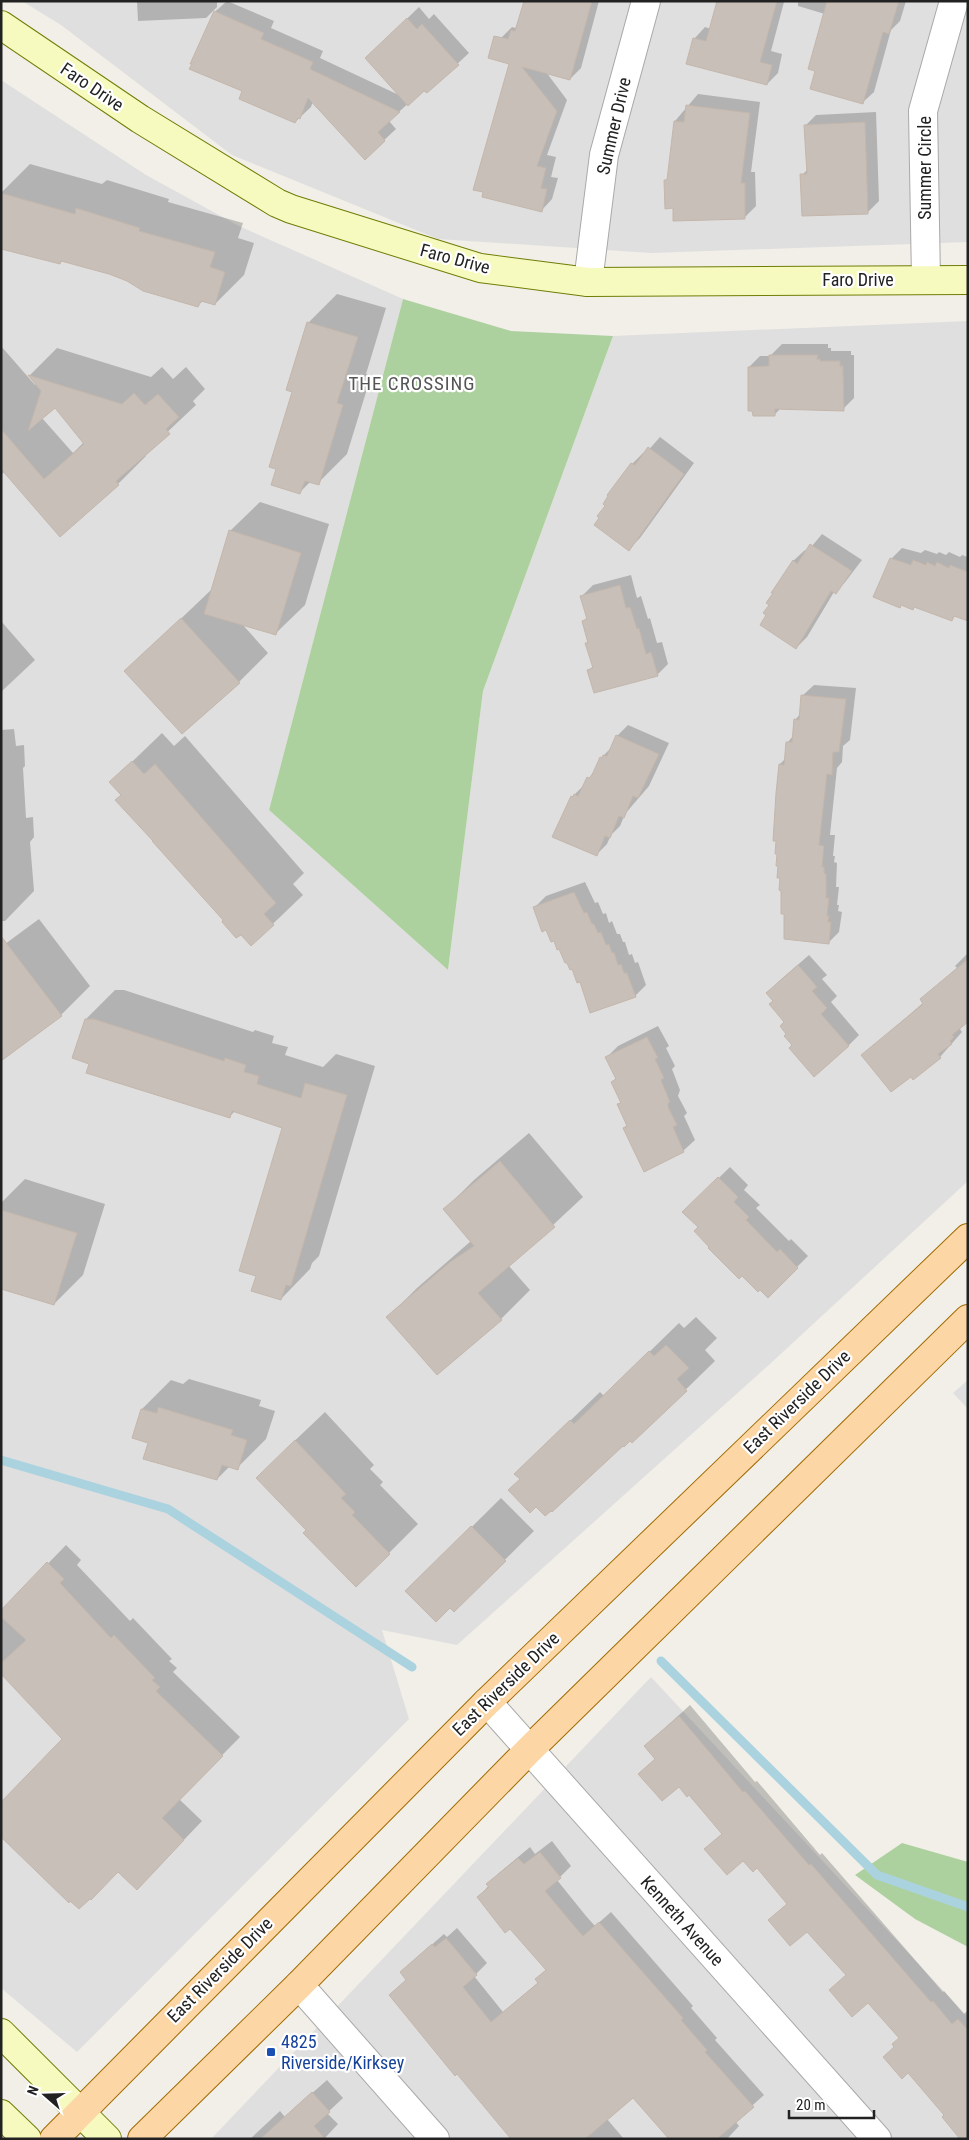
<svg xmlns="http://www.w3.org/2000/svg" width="969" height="2140" viewBox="0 0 969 2140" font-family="'Roboto Condensed',sans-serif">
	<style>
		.residential { fill: #e0dfdf }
		.forest { fill: #add19e }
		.shadow { fill: #0003; fill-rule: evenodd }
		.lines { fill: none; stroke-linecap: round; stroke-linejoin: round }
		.stream { stroke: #aad3df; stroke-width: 9 }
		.building { fill: #c7bfb8; stroke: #c4b6ab }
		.street-casing { stroke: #a9a9a9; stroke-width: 30 }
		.secondary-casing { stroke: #707d05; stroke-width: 30 }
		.primary-casing { stroke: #a06b00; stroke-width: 30 }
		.street { stroke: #fff; stroke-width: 28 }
		.secondary { stroke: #f7fabf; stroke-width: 28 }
		.primary { stroke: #fcd6a4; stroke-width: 28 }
		.transit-dot { fill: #1a4fb4; stroke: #fff; stroke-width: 2 }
		.labels { text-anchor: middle; stroke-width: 4.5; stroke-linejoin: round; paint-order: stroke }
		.street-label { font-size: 18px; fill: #222; stroke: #fff }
		.transit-label { font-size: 18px; fill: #164399; stroke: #fff; text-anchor: start }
		.neighbourhood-label { font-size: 19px; letter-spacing: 1px; fill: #555; stroke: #fff }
	</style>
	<rect width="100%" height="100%" fill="#f2efe9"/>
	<path class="residential" d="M22,1h946v241l-317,11 -213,-14 -206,-84 -171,-130z
		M1,80l145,95 93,51 164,73 -134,511 179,160 35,-279 130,-355 355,-15v860l-197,182 -314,282 -75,-15 27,89 -332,333 -76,-64z
		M968,1380v29l-15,-16z
		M651,1677l317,340v122h-757z"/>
	<path class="forest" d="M403,299l108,32 102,5 -130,355 -35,279 -179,-160z
		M902,1843l66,19v85l-53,-28 -60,-44z"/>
	<path class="shadow" d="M137,1h80v6l-11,11 -68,3z
		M227,1l47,20 -3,7 52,23 -3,7 81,38 -23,-49 41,-40 10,12 5,-5 35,39 -42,39 -3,-3 -35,32 7,8 -31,29 -52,-57 -2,6 -16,15 -51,-31 -52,-28 25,-54v1z
		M525,1h74l-18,67 -11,11 -24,-7 21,28 -20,55 9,2 -5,20 7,1 -6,21 -11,12 -31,-148 -9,-25 11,-11 3,1 3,-4z
		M717,1h71l-4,1 -13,49 11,3 -4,19 -11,11 -73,-45 11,-12 6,2z
		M798,1h108l-6,20 -9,9 -17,62 -12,11 -37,-89 -27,-8z
		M698,94l62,8 -9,70h4l1,34 -11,11 -70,-10 -9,-27 2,-2 7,-57z
		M876,112l3,89 -11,11 -66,-37 6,-6 -3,-43 11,-11z
		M30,164l72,20 5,-4 62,19 -1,3 75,21 -5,15 16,5 -10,32 -29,29 -12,-3 -5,4 -70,-26 -65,-19 -3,3 -59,-16v-54z
		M337,294l49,14 -20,66 5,2 -24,78 -29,29 -7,-2 -11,11 -6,-101 14,-68z
		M782,344h46v4h3v3h20v4h3v43l-11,11 -62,-1 -6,6 -26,-47 11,-11h10z
		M1,346l34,39 2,-2 -7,-8 27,-27 94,29 11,-10 11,12 13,-12 19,22 -12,12 3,4 -52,49 2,2 -28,28 -58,51 -55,-64 -4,4zM56,407l28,35 -11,11 -31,-35z
		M660,437l34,26 -54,75 -11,11 3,-85 11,-11 2,1z
		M260,502l69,22 -24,81 -30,29 -33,-10 26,29 -29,29 -113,-11 85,-81 1,1 18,-60z
		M822,534l40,26 -16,21 -11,12 -1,-1 -27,45 -11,11 -3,-87 12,-11 2,2z
		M902,548l19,5 4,-3 12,4 2,-2 7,3 3,-3 11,5 2,-2 6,2v63l-13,-5 -3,4 -37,-13 -13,-2 -3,3 -8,-48z
		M631,575l6,23 4,-2 7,23 2,-1 7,25 5,-1 6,22 -11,11 -68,-5 4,-4 -7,-23 3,-2 -5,-20 3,-4 -5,-21 11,-11z
		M1,621l34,39 -34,32z
		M814,685l42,3 -6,52 -7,6 -1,16 -5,6 -7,67h5l-2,21h2l-1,6 3,1 -1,24h3l-2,18h2l-1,6 4,1 -3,20 -11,11 -43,-30 -4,-37 -1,-112 6,-6 2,-16 5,-6 2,-16 6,-7 1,-17z
		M628,725l41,18 -20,43 -24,28 -5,12 -9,9 -4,9 -11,11 -24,-58 11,-11 12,-16 6,-12 11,-11 5,-11z
		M14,729l2,17 8,-1 1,21 -2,2 3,50 7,-1 1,20 -4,5 4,49 -29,30h-4v-191z
		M162,733l12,13 11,-10 119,137 -11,11 10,11 -52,50 -10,-12 -17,-13 -113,-138z
		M585,882l10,21 3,-1 5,12 3,-1 3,10 3,-2 5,13h3l3,8h2l4,13 3,-1 3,9 3,-1 8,23 -11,11 -55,-15 -45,-74 11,-11z
		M39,919l51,67 -29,29 -60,46v-114z
		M968,953v66l-8,10 2,3 -22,25 -27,22 -2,-4 -48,-20 61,-53 -2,-3 35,-31 -2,-2z
		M809,955l18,20 -5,4 15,17 -6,6 28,33 -11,11 -55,-1 -5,-11 -3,-12 -11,-21 4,-19z
		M115,990h9l129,42 2,-2 19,6 -2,7 16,4 -3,8 38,12 13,-13 39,12 -56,190 -7,7 -2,6 -29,30 -24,-24 27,-148 -49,-16 -5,5 -139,-53 -5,-44z
		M658,1026l11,20 -3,2 9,18 -3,3 8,21 -2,6 9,17 -3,3 11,24 -12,11 -59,-23 4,-4 -10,-19 4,-4 -10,-19 5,-5 -10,-20 11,-11z
		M529,1133l54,64 -74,69 21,24 -29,29 -113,-2 29,-29 54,-47 -26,-32 29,-29z
		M730,1167l18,18 -4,5 16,15 -4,3 33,33 2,-2 17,17 -40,40 -84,-84z
		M25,1179l80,25 -22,71 -29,29 -53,-17v-84z
		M696,1317l21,21 -12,12 10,11 -83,81 -2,-2 -109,38 24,-33 55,-53 4,4 75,-73 5,5z
		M189,1379l72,21 -2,6 16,5 -9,28 -29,29 -7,-2 -13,13 -67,-37 -8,-33 29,-29 12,4z
		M325,1412l49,53 -4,4 13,13 -3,3 38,39 -29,29 -82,-23 -21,-81z
		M501,1498l33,33 -80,79 -4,-3 -43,-16z
		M66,1545l15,15 -4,5 53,56 3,-3 39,41 -3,2 8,7 -4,4 67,65 -61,62 23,22 -65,68 -19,-18 -54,-132 -63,-67v-60z
		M690,1705l65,77 2,-1 63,74 2,-2 121,139 1,-1 20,23 4,-4v129l-22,-24 -50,-69 4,-9 -93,-107 -38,-10 19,-17 -31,-37 -14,-7 -37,-10 17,-16 -78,-87z
		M552,1841l19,25 -14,14 29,36 9,10 16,-14 82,94 -2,2 26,30 -2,2 49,55 -29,26 4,5 -12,13h-25l-65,-74 -30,54 17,20h-110l-107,-160 6,-18 31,-27 3,3 10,-9 30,35 -13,13 29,36 36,-30 8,-13 -37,-42 -31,-30 20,-24 31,-26 5,7z
		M327,2080l16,18 -16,15 11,11 -14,15h-74l30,-28 5,6z"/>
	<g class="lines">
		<path class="stream" d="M1,1460l167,49 244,158
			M661,1661l216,214 91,32"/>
	</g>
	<path class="building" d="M524,1h68l-22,79 -48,-13 35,44 -20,55 9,2 -5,20 6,1 -5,23 -60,-15 1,-5 -10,-2 36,-126 -21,-6 6,-22 14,3 3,-9 4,1z
		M717,1h60l-17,61 12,3 -5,20 -81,-21 7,-26 13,3z
		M827,1h72l-10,33 -6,-2 -20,72 -53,-15 5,-18 -7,-2z
		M214,11l50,22 -3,6 52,23 -3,7 90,43 -22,20 7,9 -20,19 -57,-62 -8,21 -2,-1 -3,5 -56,-24 3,-8 -53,-22 3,-5h-2z
		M407,18l10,11 5,-5 37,41 -32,28 -3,-2 -16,15 -43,-48z
		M686,105l64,8 -9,70h4v36l-72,2v-13l-8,1 -1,-29h3l7,-59 10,1z
		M865,122l3,92 -66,2 -2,-42h7l-3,-49z
		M1,193l74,21 1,-6 64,20 -1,3 76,21 -5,15 15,5 -10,33 -14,-4 -3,6 -55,-16 -16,-10 -18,-7 -48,-13 -1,3 -59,-15z
		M307,322l51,15 -21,66 6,2 -24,80 -14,-4 -5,13 -29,-9 5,-16 -7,-2 23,-75 -6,-2z
		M769,355h49l-1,4h3v2h20v5h3l1,45 -69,-2v7h-22l-1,-5h-4v-44l21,-1z
		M28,375l94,29 12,-11 11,12 13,-11 21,23 -13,12 4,5 -54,47 3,4 -59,52 -59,-68v-40l43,50 40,-35 -29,-36 -27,23 13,-40z
		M648,447l36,27 -55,77 -35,-26 5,-7 -2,-2 8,-10 -2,-2 5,-8 -1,-1 24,-32 4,2z
		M229,530l72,23 -25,82 -72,-21z
		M810,544l42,27 -16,23 -5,-3 -35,58 -36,-24 6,-10 -3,-2 6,-8 -3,-2 7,-10h-2l22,-33 4,4z
		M890,558l21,7 2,-5 13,5 1,-3 8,4 2,-4 12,6 1,-3 18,7v49l-14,-5 -2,5 -38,-14 -1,3 -12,-5 -1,3 -27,-11z
		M620,585l6,23 4,-1 7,22 2,-1 7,26 5,-2 7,24 -64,17 -7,-23 6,-2 -8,-25h3l-6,-22 5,-2 -7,-23z
		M181,618l59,65 -58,51 -58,-63z
		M801,695l45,4 -7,53h-6l-1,23 -5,-1 -8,71 5,1 -2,21h2v6l2,1v24h3l-2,18 2,-1 -1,7h3l-2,22 -45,-5v-25h-3v-23l-2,-1 1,-12h-3l1,-12h-2l1,-12h-2l1,-13h-3l3,-48 3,-29 5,1 2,-23h6l2,-23 5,1z
		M616,735l43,19 -21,44 -5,-2 -9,22 -5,-2 -9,22 -5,-2 -8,20 -45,-19 19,-41 2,1 1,-3 4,2 9,-19 2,1 3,-3 8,-18 2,1 1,-3 4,1z
		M132,761l12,13 11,-10 121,139 -12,11 10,11 -23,21 -10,-11 -5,3 -14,-16 1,-2 -71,-79h1l-38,-41 6,-5 -12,-13z
		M574,892l10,21 3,-1 5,12h2l4,9 3,-1 5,13 3,-1 3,9 2,-1 4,13 3,-1 3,9h3l9,24 -46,16 -10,-31 -3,1 -5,-14 -2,1 -3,-7h-2l-6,-14 -2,1 -3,-9 -3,1 -5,-12 -4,2 -9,-25z
		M1,936l61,80 -61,45z
		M968,959v63l-16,13 2,2 -4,4 2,3 -14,10 3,4 -28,22 -2,-3 -20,15 -30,-37 62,-51 -3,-5z
		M798,965l19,22 -5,4 15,17 -6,6 28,32 -35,31 -25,-29 3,-3 -8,-9 2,-2 -6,-8 4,-4 -15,-18 4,-3 -7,-8z
		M85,1019h9l130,42 1,-3 21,7 -2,7 15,4 -2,8 44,14 4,-15 42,12 -56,191 -5,-1 -5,15 -30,-9 5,-15 -17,-5 43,-143 -50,-17 -2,7 -144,-45 3,-9 -17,-6z
		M647,1037l11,21 -3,1 9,19 -3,2 9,22 -2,1v4l9,18 -4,2 11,25 -40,20 -21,-44 4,-2 -10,-22 4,-1 -10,-21 5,-3 -11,-22z
		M500,1161l55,66 -77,66 24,27 -65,55 -51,-58 64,-55 24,-16 -31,-37z
		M718,1177l20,20 -4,5 15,15 -3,3 31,32 3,-3 18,19 -30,30 -8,-8 -2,2 -16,-16 -3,3 -31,-31 1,-1 -15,-16 4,-4 -16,-15z
		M1,1210l76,23 -23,72 -53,-16z
		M666,1345l23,23 -12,11 10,12 -55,52 -2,-2 -6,6 -1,-1 -71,66 -1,-1 -6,5 -9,-9 -6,6 -22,-23 12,-11 -6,-5 56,-54 4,4 75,-73 5,5z
		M158,1407l75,23 -2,5 16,5 -9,30 -16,-5 -5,15 -74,-21 5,-16 -16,-5 9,-29 16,4z
		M295,1440l51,54 -5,4 14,14 -3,3 38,39 -34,33 -53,-54 3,-3 -50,-52z
		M471,1526l35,35 -52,51 -4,-4 -14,14 -31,-31z
		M47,1562l17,17 -4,4 51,55 3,-3 41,43 -3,2 8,7 -4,4 67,65 -61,62 22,22 -47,50 -19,-18 -27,28 -1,-1 -11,10 -9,-8 -1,2 -68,-66v-35l61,-63 -61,-65v-11l25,-23 -25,-23v-7z
		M679,1716l64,76 2,-1 64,74 2,-1 120,138 2,-1 19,23 6,-5 10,11v109h-8l-18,-22 2,-2 -36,-42 -6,6 -19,-22 11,-10 -2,-3 7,-6 -31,-35 -16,14 -23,-27 17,-15 -39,-43 -17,14 -22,-26 19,-16 -30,-36 -4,4 -10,-11 -16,14 -23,-26 18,-15 -33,-39 -2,2 -8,-10 -17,14 -24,-27 17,-15 -11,-13z
		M540,1852l21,26 -16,13 30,36 8,9 16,-14 84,96 -2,2 26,30 -2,2 49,55 -37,32h-48l-36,-41 -48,41h-74l-54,-65 -2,2 -66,-81 17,-15 -6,-8 32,-28 3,3 11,-9 31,37 -14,12 28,35 47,-39 -3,-4 11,-9 -36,-41 -5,4 -28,-36 12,-10 -3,-3 32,-26 6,6z
		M312,2092l18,20 -16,14 11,13h-65z"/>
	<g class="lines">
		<defs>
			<path id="street" d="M926,280l-3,-169 31,-110
				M588,282l16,-127 42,-154
				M487,1702l390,437
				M299,1985l136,154"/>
			<path id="secondary" d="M1,25l139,94 137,84 14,6 189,59 108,14 380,-2
				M1,2033l106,106
				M1,2114l26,25"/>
			<path id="primary" d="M54,2139l433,-437 481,-464
				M142,2139l157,-154 230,-235 439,-431"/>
		</defs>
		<use href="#street" class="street-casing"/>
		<use href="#secondary" class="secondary-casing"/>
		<use href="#primary" class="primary-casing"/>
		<use href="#street" class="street"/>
		<use href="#secondary" class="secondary"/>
		<use href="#primary" class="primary"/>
	</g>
	<rect class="transit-dot" x="266" y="2047" width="10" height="10" rx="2.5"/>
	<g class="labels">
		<g class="street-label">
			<text transform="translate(92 87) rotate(34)" y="6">Faro Drive</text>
			<text transform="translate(614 126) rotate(-77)" y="6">Summer Drive</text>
			<text transform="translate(925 168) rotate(-90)" y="6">Summer Circle</text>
			<text transform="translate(455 259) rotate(15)" y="6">Faro Drive</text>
			<text x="858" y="286">Faro Drive</text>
			<text transform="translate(797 1402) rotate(-44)" y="6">East Riverside Drive</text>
			<text transform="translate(506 1684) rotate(-44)" y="6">East Riverside Drive</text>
			<text transform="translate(682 1921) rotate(48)" y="6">Kenneth Avenue</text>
			<text transform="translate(220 1970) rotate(-45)" y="6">East Riverside Drive</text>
		</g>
		<g class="transit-label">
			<text x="281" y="2048">4825<tspan x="281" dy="21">Riverside/Kirksey</tspan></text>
		</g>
		<g class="neighbourhood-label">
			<text x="412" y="390">THE CROSSING</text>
		</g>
	</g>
	<rect width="969" height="2140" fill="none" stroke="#222222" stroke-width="5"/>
	<g transform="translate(45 2095) rotate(290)" stroke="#ffffff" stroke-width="4" paint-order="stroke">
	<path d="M0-4L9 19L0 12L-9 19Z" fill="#222222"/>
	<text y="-8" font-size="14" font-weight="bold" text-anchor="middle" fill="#222222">N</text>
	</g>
	<path d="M789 2110v8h85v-8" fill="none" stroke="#222222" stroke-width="2.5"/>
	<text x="796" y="2110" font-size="15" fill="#222222" stroke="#ffffff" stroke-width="4" paint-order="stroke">20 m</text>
</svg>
